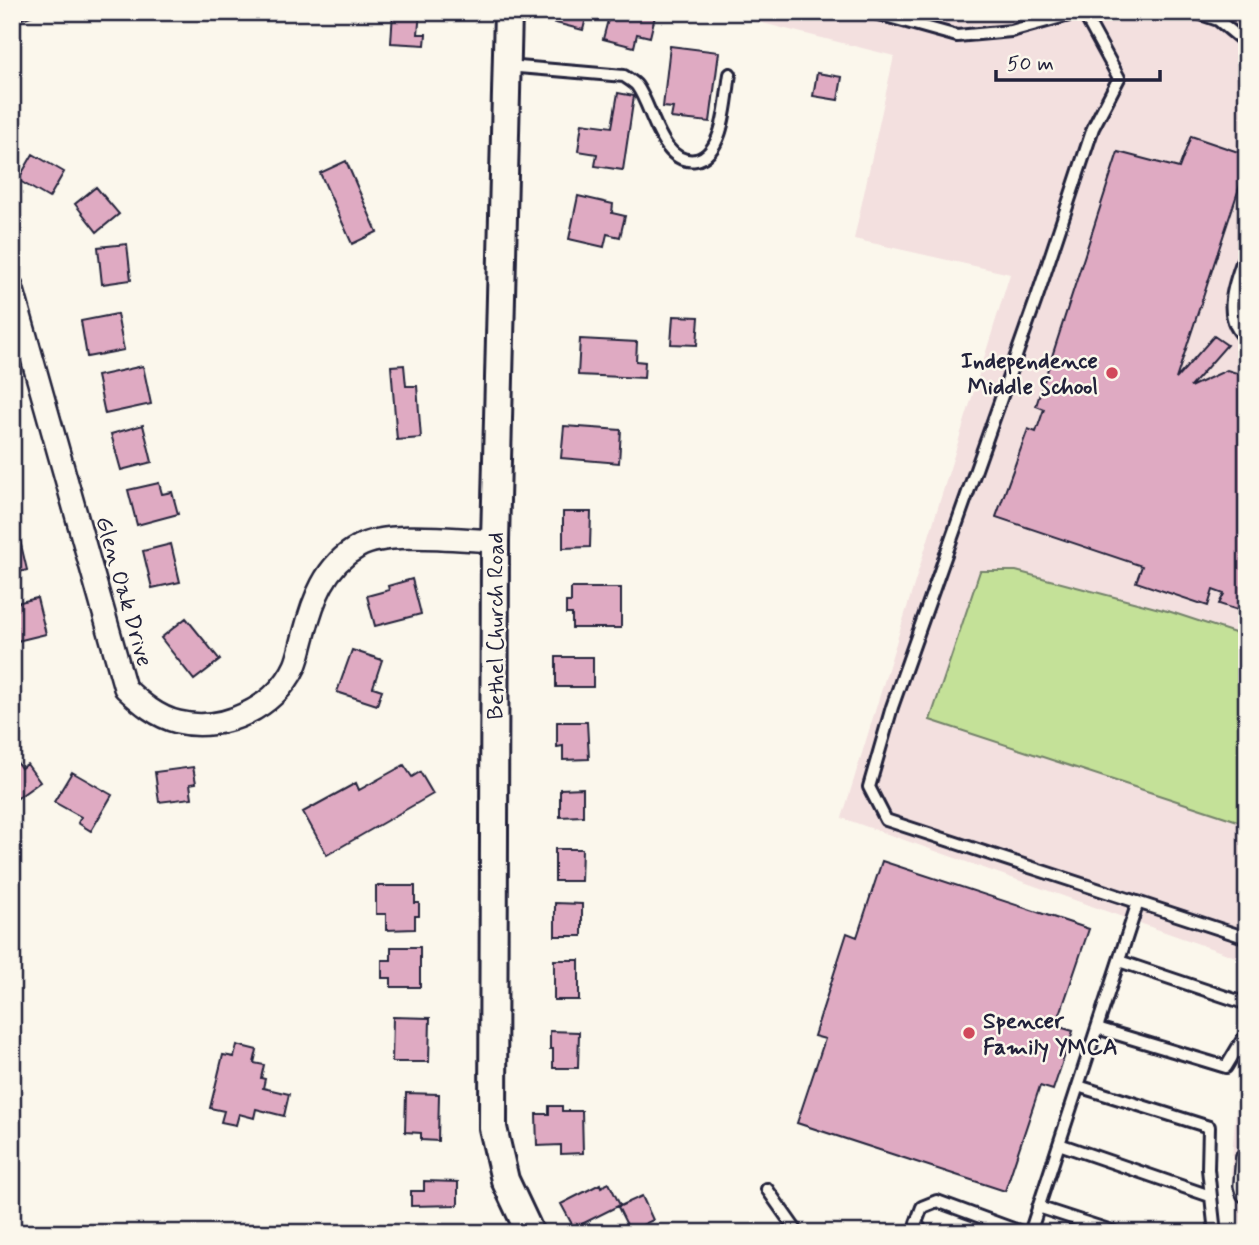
<svg xmlns="http://www.w3.org/2000/svg" width="1259" height="1245" viewBox="0 0 1259 1245" font-family="Mynerve,sans-serif">
	<style>
		.built { fill: #f3e0df }
		.green { fill: #c4e198; stroke: #73826a; stroke-width: 2 }
		.building { fill: #dfaac2; stroke: #22223b; stroke-width: 2 }
		.lines { fill: none; stroke-linecap: round; stroke-linejoin: round }
		.service-casing { stroke: #22223b; stroke-width: 16 }
		.minor-casing { stroke: #22223b; stroke-width: 26 }
		.tertiary-casing { stroke: #22223b; stroke-width: 32 }
		.service { stroke: #fbf7ec; stroke-width: 10 }
		.minor { stroke: #fbf7ec; stroke-width: 21 }
		.tertiary { stroke: #fbf7ec; stroke-width: 26 }
		.poi-dot { fill: #d1495b; stroke: #fbf7ec; stroke-width: 2.5 }
		.labels { text-anchor: middle; stroke-width: 5; stroke-linejoin: round; paint-order: stroke }
		.poi-label { font-size: 23px; font-weight: bold; fill: #22223b; stroke: #fbf7ec; text-anchor: end }
		.street-label { font-size: 23px; fill: #22223b; stroke: #fbf7ec }
	</style>
	<rect width="100%" height="100%" fill="#fbf7ec"/>
	<filter id="ink" filterUnits="userSpaceOnUse"><feTurbulence type="fractalNoise" baseFrequency=".0143" numOctaves="2"/><feDisplacementMap in="SourceGraphic" scale="14" xChannelSelector="R" yChannelSelector="G"/><feConvolveMatrix kernelMatrix="1 2 1 2 8 2 1 2 1" color-interpolation-filters="sRGB"/></filter>
	<g filter="url(#ink)">
		<path class="built" d="M718,12h529v949l-405,-143 168,-544 -156,-35 40,-183z
			M1247,1085v148h-5l-11,-61 5,-67z"/>
		<path class="green" d="M980,571h36l155,41 76,25v187l-317,-104z"/>
		<path class="building" d="M12,12h30l-28,10z
			M393,12h27l-2,22h8l-1,11 -34,-2z
			M555,12h101l-6,25 -13,-3 -3,13 -31,-8 5,-19 -21,-6 -4,16 -31,-8z
			M670,46l49,6 -9,70 -39,-4 2,-10 -10,-1z
			M817,73l25,4 -4,23 -25,-4z
			M618,93l16,3 -11,74 -28,-4 2,-12 -19,-3 4,-28 30,4z
			M1191,136l56,19v9l-71,215 38,-43 13,9 -37,42 37,-17 20,6v237l-28,-9 5,-10 -11,-4 -5,16 -72,-24 6,-16 -146,-49 32,-88 8,3 8,-23 -8,-3 82,-254 61,16z
			M33,154l31,18 -15,26 -31,-18z
			M346,161l31,71 -25,12 -32,-71z
			M96,187l23,27 -22,18 -22,-28z
			M578,196l35,8 -1,9 13,3 -5,21 -13,-3 -3,13 -35,-8z
			M127,244l4,36 -29,4 -4,-37z
			M117,314l7,36 -37,7 -6,-36z
			M673,316l26,1 -2,28 -26,-1z
			M580,339l57,3 -1,19 9,1 -1,16 -66,-3z
			M404,365l2,21h11l4,52 -24,2 -6,-74z
			M143,366l8,38 -46,10 -8,-38z
			M143,425l9,37 -31,8 -10,-36z
			M564,426l57,4 -2,33 -58,-5z
			M159,483l3,11 10,-2 6,22 -41,11 -9,-35z
			M563,512h28l-1,35 -27,1z
			M18,532l9,38 -15,4v-41z
			M171,544l9,38 -28,6 -9,-37z
			M412,579l9,35 -46,12 -8,-30 22,-6 -1,-4z
			M571,588h50v40h-49v-14h-6v-12h5z
			M37,598l9,36 -29,7 -5,-18v-19z
			M186,618l34,42 -26,20 -33,-42z
			M352,650l30,10 -9,27 9,3 -5,15 -40,-13z
			M556,657h37v30h-37z
			M12,683l8,27 -8,3z
			M557,722h30l2,37 -26,1v-14l-6,1z
			M12,755l9,13 6,-4 13,18 -28,20z
			M404,765l8,12 8,-5 13,22 -106,61 -24,-43 53,-29 3,7z
			M193,767l3,16 -6,1 2,14 -33,4 -4,-30z
			M72,772l40,23 -21,36 -13,-8 3,-6 -27,-15z
			M583,788v28l-23,1v-28z
			M555,849h27l-1,32h-26z
			M882,861l207,68 -33,97 17,5 -20,59 -13,-4 -35,105 -208,-68 28,-84 -11,-3 33,-103 10,4z
			M376,886h39v17h4v13h-4v13l-29,1v-16h-10z
			M555,903l27,1v32h-27z
			M391,947h29v40h-29v-9h-9v-18h9z
			M554,960h25v40h-25z
			M393,1017l37,1 -1,44h-37z
			M550,1031l29,1 -1,36h-25v-19h-3z
			M237,1045l20,5 -3,13 10,2 -3,13 4,1 -2,9 26,6 -5,22 -28,-7 -2,9 -15,-4 -3,11 -15,-3 3,-11 -14,-3 13,-53 11,2z
			M406,1093l33,1 -1,47 -17,-1v-7l-16,-1z
			M549,1106h13v5h20l1,42 -22,1v-9l-24,1 -1,-32h13z
			M424,1181l34,1v23l-47,1v-15h13z
			M609,1183l11,22 -46,23 -13,-24 39,-20 1,3z
			M642,1196l11,24 -23,11 -12,-24z
			M12,1222l25,11h-25z"/>
		<g class="lines">
			<defs>
				<path id="service" d="M871,12l86,24 54,-5 69,-19
					M1083,12l36,66 -26,50 -55,166 -146,413 -23,80 17,33 361,118
					M1195,12l23,8 29,24
					M507,66l117,10c4,3 10,6 13,10 16,22 24,80 59,74 29,-6 30,-63 34,-86
					M1247,249c-10,28 -29,68 0,90
					M1119,961l128,43
					M1097,1028l129,39 21,-35
					M1078,1086l131,41 -1,42 7,64
					M1059,1144l151,52
					M767,1189l31,44
					M1038,1207l80,26
					M923,1233l-7,-10 6,-16 15,-6 87,32
					M1030,1233l108,-331"/>
				<path id="minor" d="M12,287l113,401c16,15 32,29 53,34 45,11 98,-15 117,-56 4,-9 6,-21 9,-31 9,-35 21,-70 54,-88 29,-17 102,-7 137,-6
					M1247,1158l-2,27 2,7"/>
				<path id="tertiary" d="M508,12l-13,529 -2,587 12,52 25,53"/>
			</defs>
			<use href="#service" class="service-casing"/>
			<use href="#minor" class="minor-casing"/>
			<use href="#tertiary" class="tertiary-casing"/>
			<use href="#service" class="service"/>
			<use href="#minor" class="minor"/>
			<use href="#tertiary" class="tertiary"/>
		</g>
	</g>
	<g class="poi-dot">
		<circle cx="1112" cy="373" r="7"/>
		<circle cx="969" cy="1033" r="7"/>
	</g>
	<g class="labels">
		<g class="poi-label">
			<text x="1098" y="368">Independence<tspan x="1098" dy="26">Middle School</tspan></text>
			<text x="983" y="1028" text-anchor="start">Spencer<tspan x="983" dy="26">Family YMCA</tspan></text>
		</g>
		<g class="street-label">
			<text transform="translate(125 591) rotate(74)" y="8">Glen Oak Drive</text>
			<text transform="translate(495 626) rotate(-90)" y="8">Bethel Church Road</text>
		</g>
	</g>
	<rect width="1259" height="1245" fill="none" stroke="#fbf7ec" stroke-width="42"/>
	<rect x="21" y="21" width="1217" height="1203" fill="none" stroke="#22223b" stroke-width="2.5" filter="url(#ink)"/>
	<path d="M996 70v10h164v-10" fill="none" stroke="#22223b" stroke-width="3.5"/>
	<text x="1007" y="70" font-size="21" fill="#22223b" stroke="#fbf7ec" stroke-width="5" paint-order="stroke">50 m</text>
</svg>
